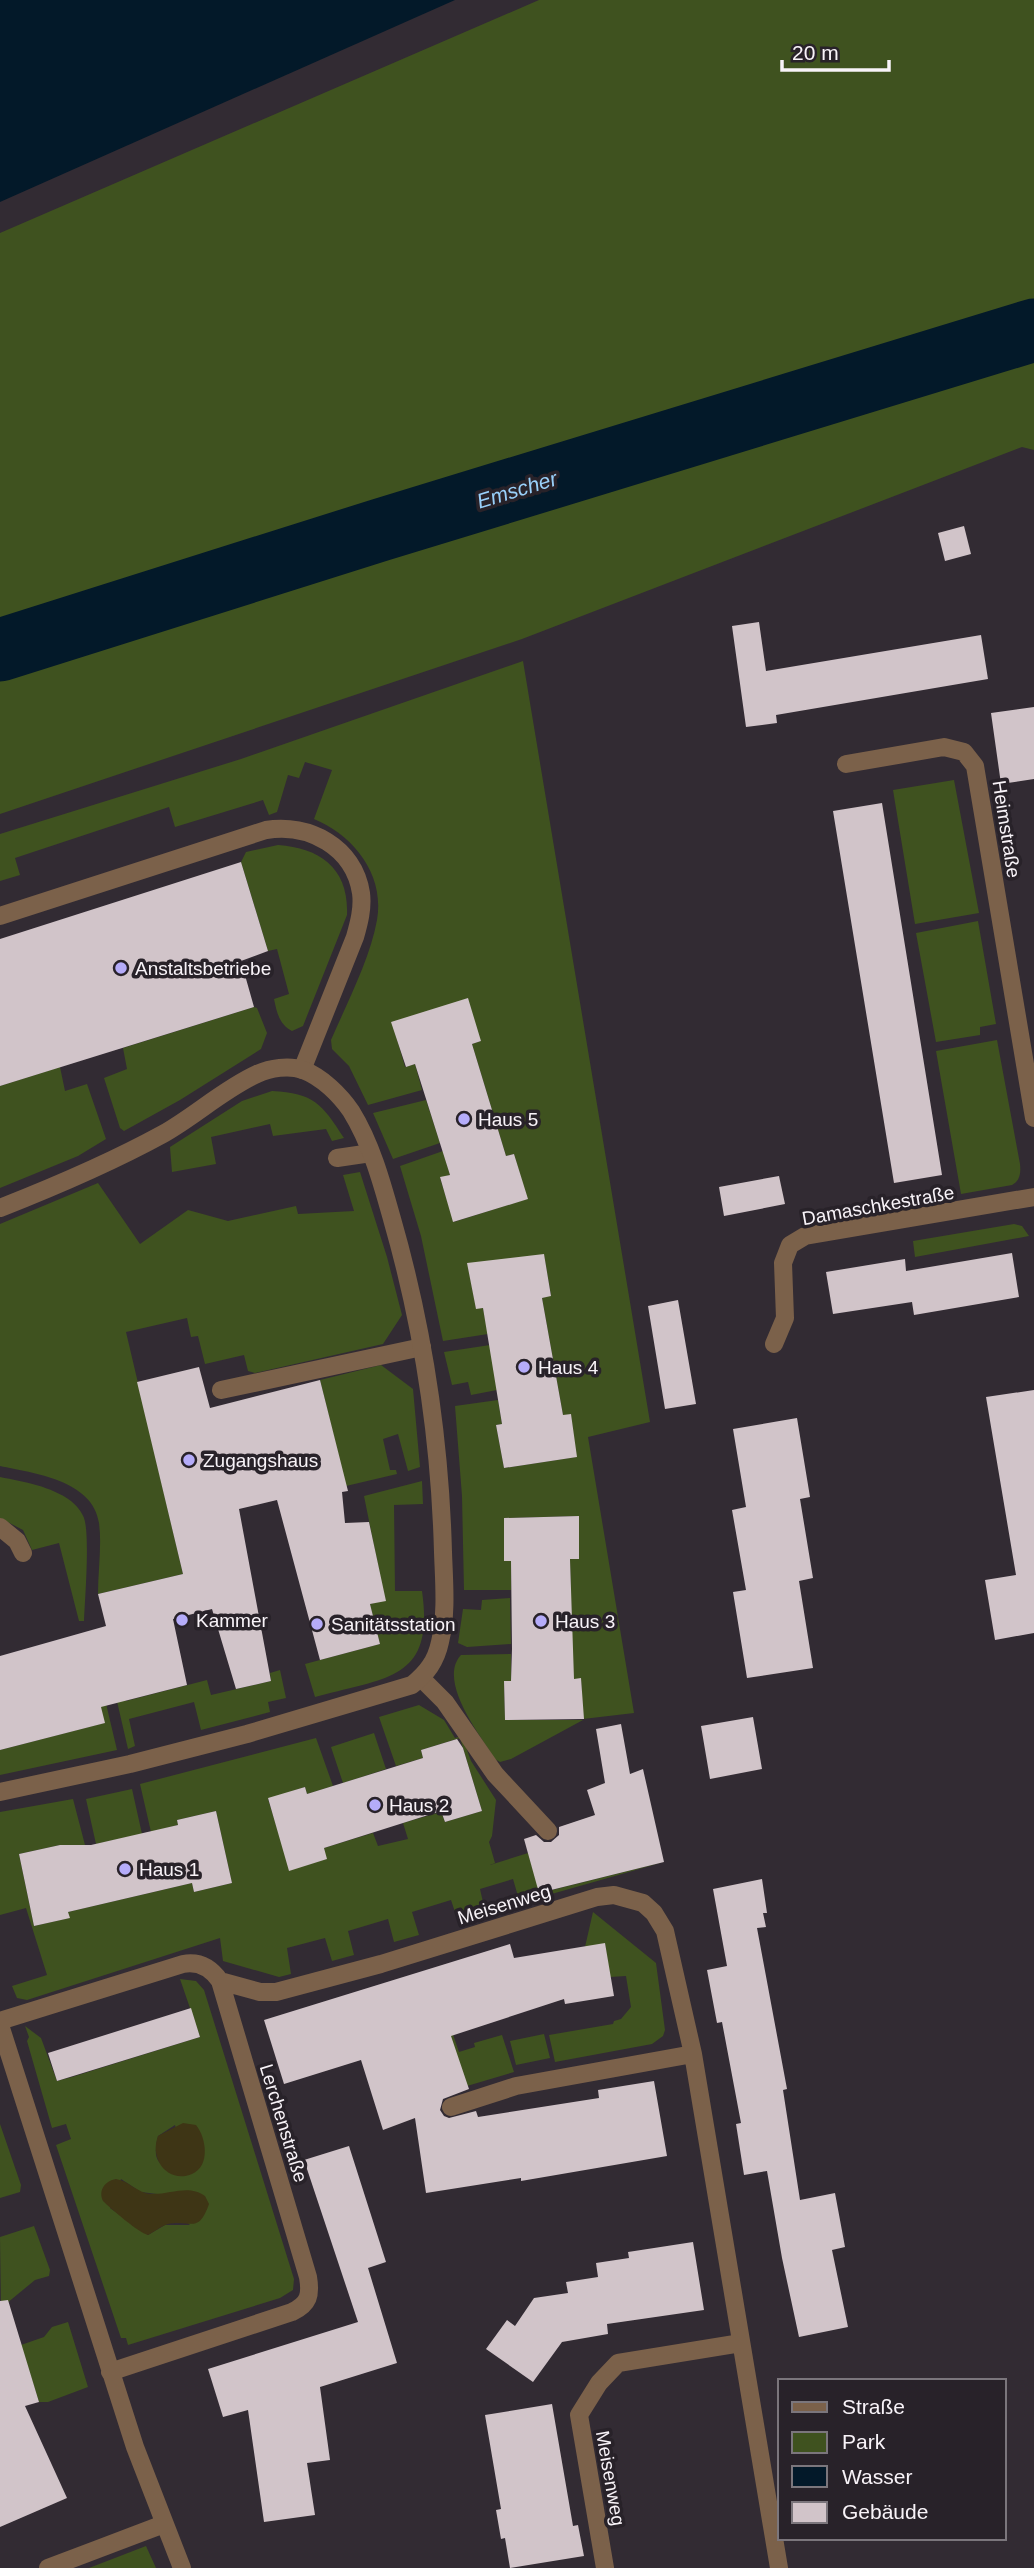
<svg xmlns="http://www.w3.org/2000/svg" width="1034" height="2568" viewBox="0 0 1034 2568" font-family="Helvetica,sans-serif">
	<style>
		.green { fill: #3f521f; fill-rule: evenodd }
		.sand { fill: #3e3515 }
		.water { fill: #031929 }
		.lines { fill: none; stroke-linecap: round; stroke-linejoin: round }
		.river { stroke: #031929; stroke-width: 63 }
		.building { fill: #d1c4c9 }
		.service { stroke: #7b614a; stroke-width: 18 }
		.minor { stroke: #7b614a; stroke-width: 18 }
		.poi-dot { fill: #b5acf9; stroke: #282229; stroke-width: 2.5 }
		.labels { text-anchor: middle; stroke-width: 7; stroke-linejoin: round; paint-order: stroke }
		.street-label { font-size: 19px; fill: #f8f3f8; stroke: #282229 }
		.poi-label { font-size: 19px; fill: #f8f3f8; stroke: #282229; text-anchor: start }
		.water-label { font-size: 21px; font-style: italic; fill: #99d0fa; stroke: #282229 }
	</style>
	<rect width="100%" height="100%" fill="#322b33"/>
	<path class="green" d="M539,0h495v450l-12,-3 -500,192 -522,175v-581z
		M523,661l127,761 -62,15 46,276 -51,6 -2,-40h-8l-3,-120h9v-43l-75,2v42l7,1v29h-47l-2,-94 -7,-90 43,-6 4,24 -6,1 8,43 72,-11 -5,-42h-8l-21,-117 9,-3 -7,-40 -76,11 8,42h7l5,26 -45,7 -22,-105 -21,-70 43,-15 7,24 -10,3 14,44 73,-23 -13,-45 -8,2 -34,-112 9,-3 -89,-19 13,45 10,-3 7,26 -54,15 -19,-39 -17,-17 -1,-9c16,-37 39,-81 46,-120 8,-46 -24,-85 -63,-101l18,-49 -27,-8 -6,16 -11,-3 -11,37 -8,3 -6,-15 -88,27 -6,-20 -154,51 5,17 -20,6v-47l241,-75z
		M954,780l25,133 -64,11 -22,-134z
		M278,845c43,3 71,24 69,70l-44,111 -11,5c-13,-7 -15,-18 -18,-32l15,-5 -12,-45 -9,2 -27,-89 5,-10z
		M978,921l18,103 -16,3v8l-44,7 -20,-109z
		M254,1007l3,1 10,25 -6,16 -81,51 -56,31 -4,-3 -16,-50 23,-9 -4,-21z
		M997,1040l23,124c1,9 0,17 -8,21l-51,9 -25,-143z
		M60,1067l5,24 22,-7 19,55 -28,17 -78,32v-102z
		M272,1091c42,2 50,13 72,47l-12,3 -6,-12 -53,7 -3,-12 -59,13 5,27 -44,8 -2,-25 72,-46z
		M426,1100l14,43 -47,16 -20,-46z
		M360,1172l27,85 15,58 -19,29 -128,29 -7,-2 -4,-16 -39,9 -7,-28 -7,1 -4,-19 -61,14 57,242 -85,20c0,-23 4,-49 1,-71 -6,-43 -66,-50 -99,-57v-242l98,-41 42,61 48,-34 40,11 68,-15 2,8 56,-3 -11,-36z
		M1014,1224l8,2 7,10 -114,21 -2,-16z
		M490,1345l7,45 -26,5 -3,-13 -16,3 -8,-33z
		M381,1365l32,24 7,78 -12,4 -10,-37 -15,5 7,31h6l1,4 -51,12 -26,-106z
		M0,1477c24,5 51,9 71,24 5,4 11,11 13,17 6,17 1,81 0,103h-5l-20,-78 -27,7 -9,-20 -23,-12z
		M422,1481l1,23 -29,1 1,86h27c13,90 -36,86 -107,106l-10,-33 75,-20 -10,-40 15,-4 -21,-104z
		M510,1598l1,46 -44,3 -9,-4 5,-34 18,1 1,-10z
		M511,1654v27h-7l1,39h78l-72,39 -11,3 -5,-3c-15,-24 -58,-78 -34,-104z
		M280,1670l6,28 -18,4 2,10 -69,18 -7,-28 -65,17 6,27 -7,3 -18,-78 16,30 81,-21 4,15 60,-14 -1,-8z
		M99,1674l18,76 -117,25v-25l104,-27 -11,-47z
		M419,1705l25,15 11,18 7,-2 9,25 25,39 -4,36 -3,6 6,21 -5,2 38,-12 12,40 124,-31 -144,41 -7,-24 -33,10 5,22 -27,10 -7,-21 -39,12 7,23 -25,7 -6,-23 -40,12 6,24 -22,6 -7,-23 -38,10 4,26 -12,3 -56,-16 -3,-23 -193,62 -10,-2 -5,-12 35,-11 -21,-67 -26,7v-103l73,-13 12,46 -23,6 -2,-6 -41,9 15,72 35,-8 -1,-6 124,-29 2,9 38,-9 -16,-72 -39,9 1,5 -27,7 -11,-48 176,-46 17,48 -26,8 -2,-7 -37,12 22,71 36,-11 -2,-11 49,-15 5,13 30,-7 -5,-16 38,-11 4,10 37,-11 -22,-73 -39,12 2,8 -27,8 -17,-49z
		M374,1733l12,36 -43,14 -12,-36z
		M132,1789l10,45 -46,10 -10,-45z
		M593,1912l63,51 9,67 -2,6 -11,8 -97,18 -6,-27 64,-11 1,-3 7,-2 10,-12 -5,-31 -16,1 -5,-33 -20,3z
		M180,1979l16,2 8,9 90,289 -1,11 -13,8 -152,47 -2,-7h-5l-65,-193 15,-6 -5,-15 -14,4 -25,-87 2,-4 -4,-11 16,12 16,43 15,-4 128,-40zM175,2125l14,48 -10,3c-21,-13 -27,-14 -21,-40zM121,2179l20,13 16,2 33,31h-25l-17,10 -38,-27z
		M440,1996l19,56 16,-5 -1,-4 28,-8 12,37 -47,14 -46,-41z
		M544,2034l6,24 -34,7 -6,-24z
		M0,2124l21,61 -1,7 -20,6z
		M34,2226l16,44 -1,6 -14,4 -34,28 -1,-71z
		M68,2322l20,65 -40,15h-9l-18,-57 23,-8 8,-10z
		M146,2546l10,22h-67z"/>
	<path class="sand" d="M183,2123l13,2c10,12 15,41 -4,49 -24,10 -43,-15 -34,-38z
		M116,2179c13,2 21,14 35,15 19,1 37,-10 54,2l4,8c-11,31 -18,15 -41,20 -7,2 -14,8 -20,11 -9,-2 -38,-27 -45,-34 -5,-11 2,-20 13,-22z"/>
	<path class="water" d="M0,0h455l-455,202z"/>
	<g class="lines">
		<path class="river" d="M0,650l380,-120 654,-200"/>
	</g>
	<path class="building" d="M964,526l7,28 -26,7 -7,-28z
		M759,622l7,49 215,-36 7,44 -212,36 1,8 -31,4 -14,-101z
		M1034,707v72l-33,5 -10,-71z
		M882,803l60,372 -48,8 -61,-372z
		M241,862l27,89 -27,10 13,46 -254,79v-147z
		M468,998l13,43 -9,3 34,112 8,-2 14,45 -75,23 -13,-45 10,-2 -35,-111 -9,3 -15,-45z
		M779,1176l6,28 -61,12 -5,-29z
		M1012,1253l7,44 -105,18 -2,-13 -79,12 -7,-42 79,-13 1,12z
		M544,1254l7,42 -9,2 21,117 8,-1 6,43 -73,11 -8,-43 6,-1 -19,-116 -7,1 -9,-46z
		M678,1300l18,104 -31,5 -17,-103z
		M199,1367l11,41 110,-28 28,111 -6,1 3,31 24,-1 17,79 -16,3 10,40 -60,16 -43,-160 -38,9 32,172 -35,8 -24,-80 -39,10 14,66 -86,22 4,16 -105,27v-94l106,-30 -8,-32 85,-20 -46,-192z
		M1034,1390v243l-39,7 -10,-60 31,-5 -30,-178z
		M797,1418l13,79 -10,2 13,79 -14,3 14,87 -66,10 -14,-86 13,-2 -14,-80 14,-3 -13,-78z
		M579,1516v43h-9l4,120 7,-1 3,41 -79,1 -1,-39h7l1,-32 -1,-88h-7v-43z
		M753,1717l9,52 -52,10 -9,-53z
		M621,1724l9,50 13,-5 21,93 -125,31 -15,-54 12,-4 8,7h7l8,-7v-8l36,-12 -8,-25 18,-7 -9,-54z
		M457,1739l6,9 19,63 -37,11 -4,-11 -117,37 3,11 -38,12 -21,-73 37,-11 2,7 116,-36 -2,-8z
		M216,1811l16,72 -38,9 -2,-9 -124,29 2,6 -36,8 -15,-72 41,-9h31l87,-20 -1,-5z
		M762,1879l5,34h-4l3,14 -9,1 30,161 -4,1 17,110 35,-7 10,54 -13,3 16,77 -49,10 -17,-79 -15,-87 -23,4 -8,-51 5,-1 -19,-101 -5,1 -10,-53 20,-4 -14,-77z
		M605,1943l9,53 -49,8 -1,-5 -113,37 18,53 -26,10 -3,11 4,6 5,2 27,-7 2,6 121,-19 -1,-8 56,-9 13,75 -146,25v-3l-95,15 -11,-75 -32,12 -22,-70 -77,24 -20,-64 246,-76 4,14z
		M191,2008l9,29 -143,44 -9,-28z
		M349,2146l37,116 -18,6 29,95 -77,24 10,73 -23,3 8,52 -51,7 -16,-112 -25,7 -15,-48 150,-47 -54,-162z
		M693,2242l11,68 -97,14 1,10 -46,8 -29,40 -47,-33 21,-29 8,6 19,-28 34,-5 -2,-11 32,-5 -2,-14 33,-5 -1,-6z
		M8,2300l31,102 -14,4 42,92 -67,29v-226z
		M552,2404l21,122 5,-1 6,31 -74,12 -5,-30 -4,1 -5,-29 5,-1 -16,-94z"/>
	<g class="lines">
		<path class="service" d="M0,916l266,-86c43,-7 88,17 95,63 2,15 -2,30 -6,44l-53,133
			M337,1158l34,-5
			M221,1390l201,-43
			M0,1527l17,14 6,12
			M421,1678l24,24 50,72 53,57"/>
		<path class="minor" d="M846,764l98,-17 20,5 11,14 59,352
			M0,1208c56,-22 110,-45 163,-74 32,-18 61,-45 94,-60 13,-6 32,-9 46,-4 19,7 37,25 48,41 20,32 31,72 41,108 31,108 48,221 51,333 1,30 4,61 -3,90 -4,19 -13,31 -28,43l-165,49 -117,30 -130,28
			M774,1344l11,-26 -2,-55 7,-18 15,-9 229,-39
			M220,1981l40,11h16l105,-28 216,-67 17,-2 29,8 11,10 11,18 28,123 86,514
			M0,2021l183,-57c16,-3 28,4 37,17l88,296c3,18 1,27 -16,35l-182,60
			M0,2025l135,422 47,121
			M451,2107l65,-21 177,-32
			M48,2568l116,-44
			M605,2568l-26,-153 20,-32 19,-20 123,-20"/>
	</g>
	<g class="poi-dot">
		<circle cx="121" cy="968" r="7"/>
		<circle cx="464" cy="1119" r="7"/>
		<circle cx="524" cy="1367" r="7"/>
		<circle cx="189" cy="1460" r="7"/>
		<circle cx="182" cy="1620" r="7"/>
		<circle cx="541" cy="1621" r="7"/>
		<circle cx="317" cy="1624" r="7"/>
		<circle cx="375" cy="1805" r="7"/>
		<circle cx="125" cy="1869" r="7"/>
	</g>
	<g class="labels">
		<g class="street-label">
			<text transform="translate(1007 829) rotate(81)" y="7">Heimstraße</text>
			<text transform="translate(878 1205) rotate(-10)" y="7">Damaschkestraße</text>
			<text transform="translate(504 1904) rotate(-17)" y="7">Meisenweg</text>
			<text transform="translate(284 2123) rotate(73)" y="7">Lerchenstraße</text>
			<text transform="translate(611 2478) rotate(80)" y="7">Meisenweg</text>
		</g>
		<g class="poi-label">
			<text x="135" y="975">Anstaltsbetriebe</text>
			<text x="478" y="1126">Haus 5</text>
			<text x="538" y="1374">Haus 4</text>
			<text x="203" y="1467">Zugangshaus</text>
			<text x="196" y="1627">Kammer</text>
			<text x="555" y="1628">Haus 3</text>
			<text x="331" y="1631">Sanitätsstation</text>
			<text x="389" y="1812">Haus 2</text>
			<text x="139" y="1876">Haus 1</text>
		</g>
		<g class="water-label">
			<text transform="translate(517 490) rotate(-17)" y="7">Emscher</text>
		</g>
	</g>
	<rect x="778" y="2379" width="228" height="161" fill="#282229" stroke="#7b767c" stroke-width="2"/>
	<rect x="792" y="2402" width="35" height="10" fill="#7b614a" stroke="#7b767c" stroke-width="2"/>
	<text x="842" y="2414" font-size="21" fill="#f8f3f8">Straße</text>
	<rect x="792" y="2432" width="35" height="21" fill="#3f521f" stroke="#7b767c" stroke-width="2"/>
	<text x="842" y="2449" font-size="21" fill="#f8f3f8">Park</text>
	<rect x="792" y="2466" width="35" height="21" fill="#031929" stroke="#7b767c" stroke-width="2"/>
	<text x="842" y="2484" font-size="21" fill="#f8f3f8">Wasser</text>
	<rect x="792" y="2502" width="35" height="21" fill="#d1c4c9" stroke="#7b767c" stroke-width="2"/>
	<text x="842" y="2519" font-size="21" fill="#f8f3f8">Gebäude</text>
	<path d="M782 60v10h107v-10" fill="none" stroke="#f8f3f8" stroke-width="3.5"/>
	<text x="792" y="60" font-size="21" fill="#f8f3f8" stroke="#282229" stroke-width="5" paint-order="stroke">20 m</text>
</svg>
